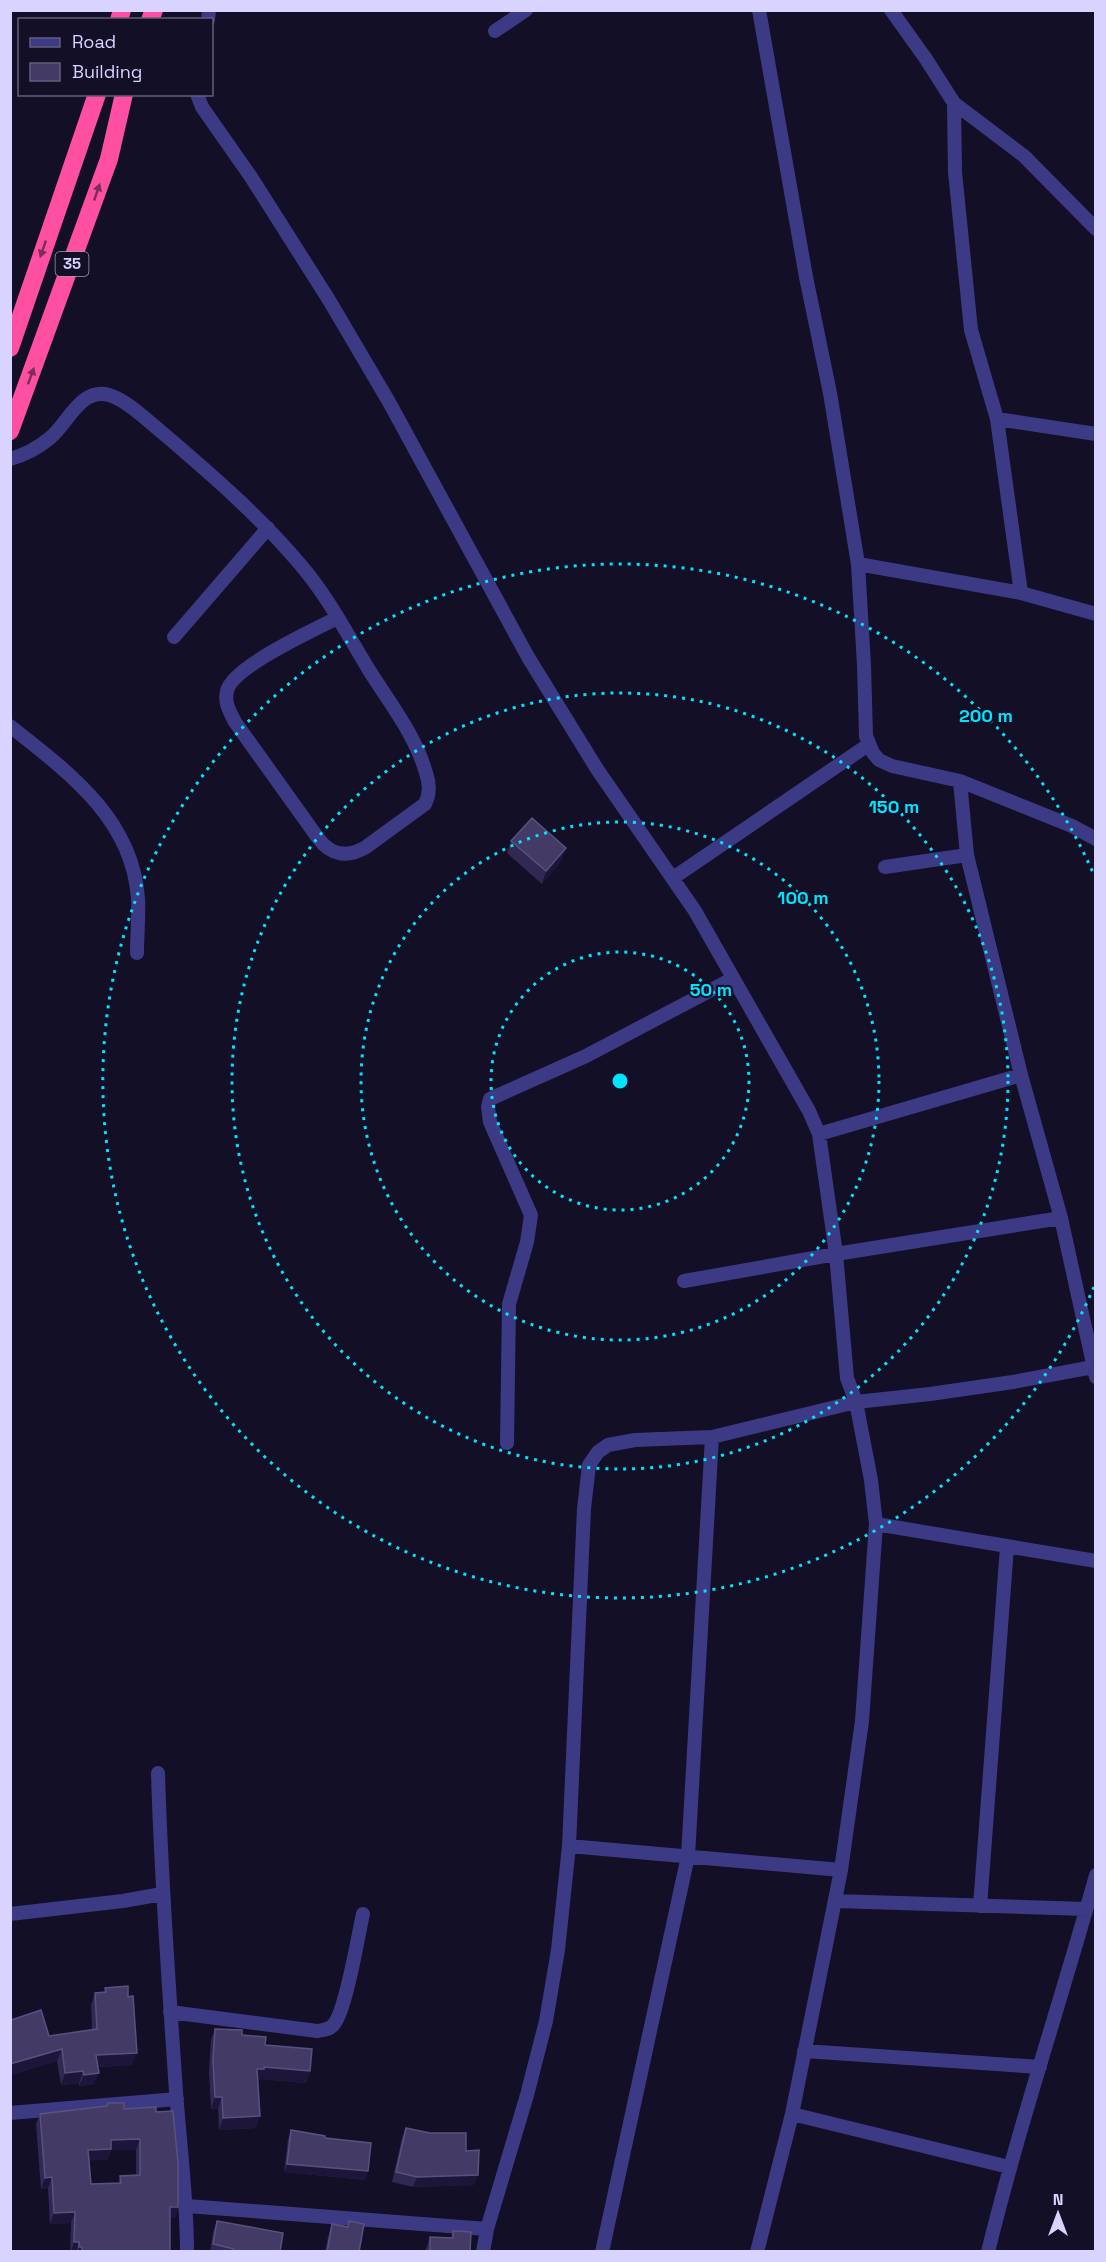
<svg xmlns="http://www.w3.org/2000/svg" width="1106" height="2262" viewBox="0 0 1106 2262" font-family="'Space Grotesk',sans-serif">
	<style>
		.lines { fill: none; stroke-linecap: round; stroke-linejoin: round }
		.street { stroke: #3d3a85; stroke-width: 14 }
		.highway { stroke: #ff4fa3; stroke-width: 18 }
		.wall { fill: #312854; fill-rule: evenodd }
		.shaded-wall { fill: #1d163a }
		.building { fill: #433a66; stroke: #5a527e; stroke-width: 1.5; fill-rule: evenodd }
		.oneway { fill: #7d2c5e }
		.ring { fill: none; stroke: #00e5ff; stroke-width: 3; stroke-dasharray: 3 6 }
		.labels { text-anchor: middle; stroke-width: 4.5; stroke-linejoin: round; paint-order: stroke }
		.shield { fill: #130f26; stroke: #9e99be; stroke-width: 1.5 }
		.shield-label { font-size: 15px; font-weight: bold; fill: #d9d4ff }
		.centre { fill: #00e5ff; stroke: #130f26; stroke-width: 3 }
		.ring-label { font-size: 18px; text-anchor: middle; font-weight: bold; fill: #00e5ff; stroke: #130f26; stroke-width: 4.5; stroke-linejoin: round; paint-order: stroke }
	</style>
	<rect width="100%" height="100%" fill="#130f26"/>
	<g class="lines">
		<path class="street" d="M759,10l47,267 24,116 28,171 6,101 2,71 7,17 6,7 13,6 68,15 112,45 24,13
			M891,10l35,49 28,44 70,53 72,73
			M208,20l1,-10
			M495,31l31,-21
			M197,94l5,13 49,70 78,123 60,102 139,255 69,112 98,142 114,200 10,23 17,120 11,124 9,24 15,78 5,44 -14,197 -21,149 -49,244 -35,138
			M997,419l99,15
			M10,459c15,-4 29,-12 40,-21 18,-15 31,-51 59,-43 18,5 41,28 56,40 47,40 94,81 134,128 28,32 48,71 70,107 20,32 47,66 57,103 4,11 4,21 -1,31l-59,43c-18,11 -35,9 -48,-9l-83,-116c-5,-10 -11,-19 -8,-31 5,-24 87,-61 110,-73
			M858,564l163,29 -24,-174 -26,-89 -16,-158 -1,-69
			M1021,593l75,21
			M174,637l94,-109
			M10,726c58,46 122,92 128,172 1,18 -1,37 -1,55
			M960,781l7,74 54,220 40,143 35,159
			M885,867l82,-12
			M673,878l195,-133
			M819,1134l202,-59
			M684,1281l152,-27 225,-36
			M507,1443l2,-139 18,-62 4,-27 -41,-93 -2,-15 2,-8 96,-43 146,-77
			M876,1524l220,37
			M158,1773c3,107 11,213 18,319 4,54 11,106 11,160
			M569,1846l272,24
			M835,1901l251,8
			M980,1906l27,-359
			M10,1914l113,-13 39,-7
			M170,2012l147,19c6,-1 13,-1 17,-7 12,-14 24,-88 29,-110
			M804,2051l236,16
			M10,2113l167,-14
			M792,2114l217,53
			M187,2206l300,23
			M483,2252l4,-23 40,-134 19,-74 12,-71 11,-104 15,-337 5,-44 9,-13 10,-7 27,-5 77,-3 144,-35 74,-8 83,-12 80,-15
			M602,2252l86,-396 24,-419
			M988,2252c31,-127 73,-251 108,-377"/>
		<path class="highway" d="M119,20l3,-10
			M150,20l4,-10
			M10,348l87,-254
			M10,431l99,-272 15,-65"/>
	</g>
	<path class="wall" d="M511,841l51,19 -20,24 -35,-31z
		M105,1988l27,77 -34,2 -4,17 -15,2v-3l-18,2 -4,-24 -47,14 1,-55 38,16 43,-6 -1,-25 4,-12 9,-1z
		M215,2029l27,6 23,10 45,26 -4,12 -46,-4 -1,2h-1l-2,47 -37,2 -1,-22 -7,1 -2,-37 2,-32z
		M124,2109l32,3 22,95 -3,11h-5v34h-100l1,-29 -21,1 -2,-36 -7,1 -5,-65 4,-10zM111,2150h25v25l-16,1 -2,7 -27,1 -2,-24h18z
		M406,2128l60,23 8,34 -61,2 -21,-5 10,-44z
		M291,2130l34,8 43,33 -3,9 -81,-8 4,-33z
		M217,2221l63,31h-70l3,-20z
		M349,2221l10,31h-34l3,-15 4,-13 15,3z
		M453,2231l17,21h-45l5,-15 21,1z"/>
	<path class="shaded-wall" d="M566,848l-4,12 -20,24 4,-13z
		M62,2049l-5,12 -47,14v-11z
		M137,2053l-5,12 -40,2 4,-12z
		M264,2067l46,4 -4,12 -46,-4 -1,2h-6l4,-12z
		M83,2071l-4,12 -18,2 4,-12z
		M99,2073l-5,11 -15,2 5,-11z
		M215,2097h7l-4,11 -7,1z
		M260,2116l-4,12 -37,2 4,-12z
		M140,2139l-4,11h-25l-4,10 -23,1 4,-11 23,-10z
		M287,2164l81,7 -3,9 -81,-8z
		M478,2175l-4,10 -61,2 4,-10z
		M52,2177l-4,11 -7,1 4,-11z
		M170,2207h8l-3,11h-9z
		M75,2212l-4,11 -21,1 4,-11z
		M74,2242h5l-3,10h-5z
		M79,2247h3l-1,5h-3z"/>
	<path class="building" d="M532,818l34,30 -20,23 -35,-30z
		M128,1986v11l5,-1 4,57 -41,2 3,18 -15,2 -1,-4 -18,2 -3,-24 -52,15 1,-44 30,-10 8,26 48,-7 -2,-36 11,-1 -1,-4z
		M215,2029l27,1v5l24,2 -1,8 47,4 -2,22 -46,-4v2h-7l3,47 -37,2 -1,-21h-7l-2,-37z
		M108,2103h16v6l32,-2v5l17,-1 5,53v43h-8v45h-88v-5h-3v-5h-5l1,-30 -21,1 -2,-36 -7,1 -5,-64 67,-8zM140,2139v36l-20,1 1,7 -30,1 -3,-34 23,-1v-9z
		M406,2128l24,5h36v18l13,-1 -1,25 -61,2 -21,-5z
		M291,2130l34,6v2l46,5 -3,28 -81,-7z
		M217,2221l66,12 -3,19h-46v-3l-21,-5z
		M349,2221l15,3 -5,28h-32l5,-28 16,3z
		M453,2231l18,1 -1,20h-40v-15l23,1z"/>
	<defs><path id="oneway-solid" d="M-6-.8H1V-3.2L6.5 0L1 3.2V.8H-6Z" transform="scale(1.5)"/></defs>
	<g class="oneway">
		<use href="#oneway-solid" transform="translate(97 192) rotate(-71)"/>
		<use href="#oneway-solid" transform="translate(43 249) rotate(109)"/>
		<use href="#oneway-solid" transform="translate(31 376) rotate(-70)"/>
	</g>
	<g class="ring">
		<circle cx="620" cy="1081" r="129"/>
		<circle cx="620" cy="1081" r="259"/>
		<circle cx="620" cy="1081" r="388"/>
		<path d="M1094 1287A517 517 0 1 1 1094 875"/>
	</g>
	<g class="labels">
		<rect class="shield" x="55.5" y="252" width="33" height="24" rx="4.5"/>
		<g class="shield-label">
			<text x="72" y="269">35</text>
		</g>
	</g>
	<circle cx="620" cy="1081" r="9" class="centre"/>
	<g class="ring-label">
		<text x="986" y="722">200 m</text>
		<text x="894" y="813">150 m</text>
		<text x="803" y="904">100 m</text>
		<text x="711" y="996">50 m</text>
	</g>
	<rect width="1106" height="2262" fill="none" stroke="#d9d4ff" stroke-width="24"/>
	<rect x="18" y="18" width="195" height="78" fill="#130f26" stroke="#625e7d" stroke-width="1.5"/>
	<rect x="30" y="38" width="30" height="9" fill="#3d3a85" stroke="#625e7d" stroke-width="1.5"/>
	<text x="72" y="48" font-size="18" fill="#d9d4ff">Road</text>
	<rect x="30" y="63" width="30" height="18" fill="#433a66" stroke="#625e7d" stroke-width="1.5"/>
	<text x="72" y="78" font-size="18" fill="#d9d4ff">Building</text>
	<g transform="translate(1058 2214)" stroke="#130f26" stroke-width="4.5" paint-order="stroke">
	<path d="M0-4.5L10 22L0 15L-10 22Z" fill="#d9d4ff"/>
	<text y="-9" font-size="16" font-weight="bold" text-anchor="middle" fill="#d9d4ff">N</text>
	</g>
</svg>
